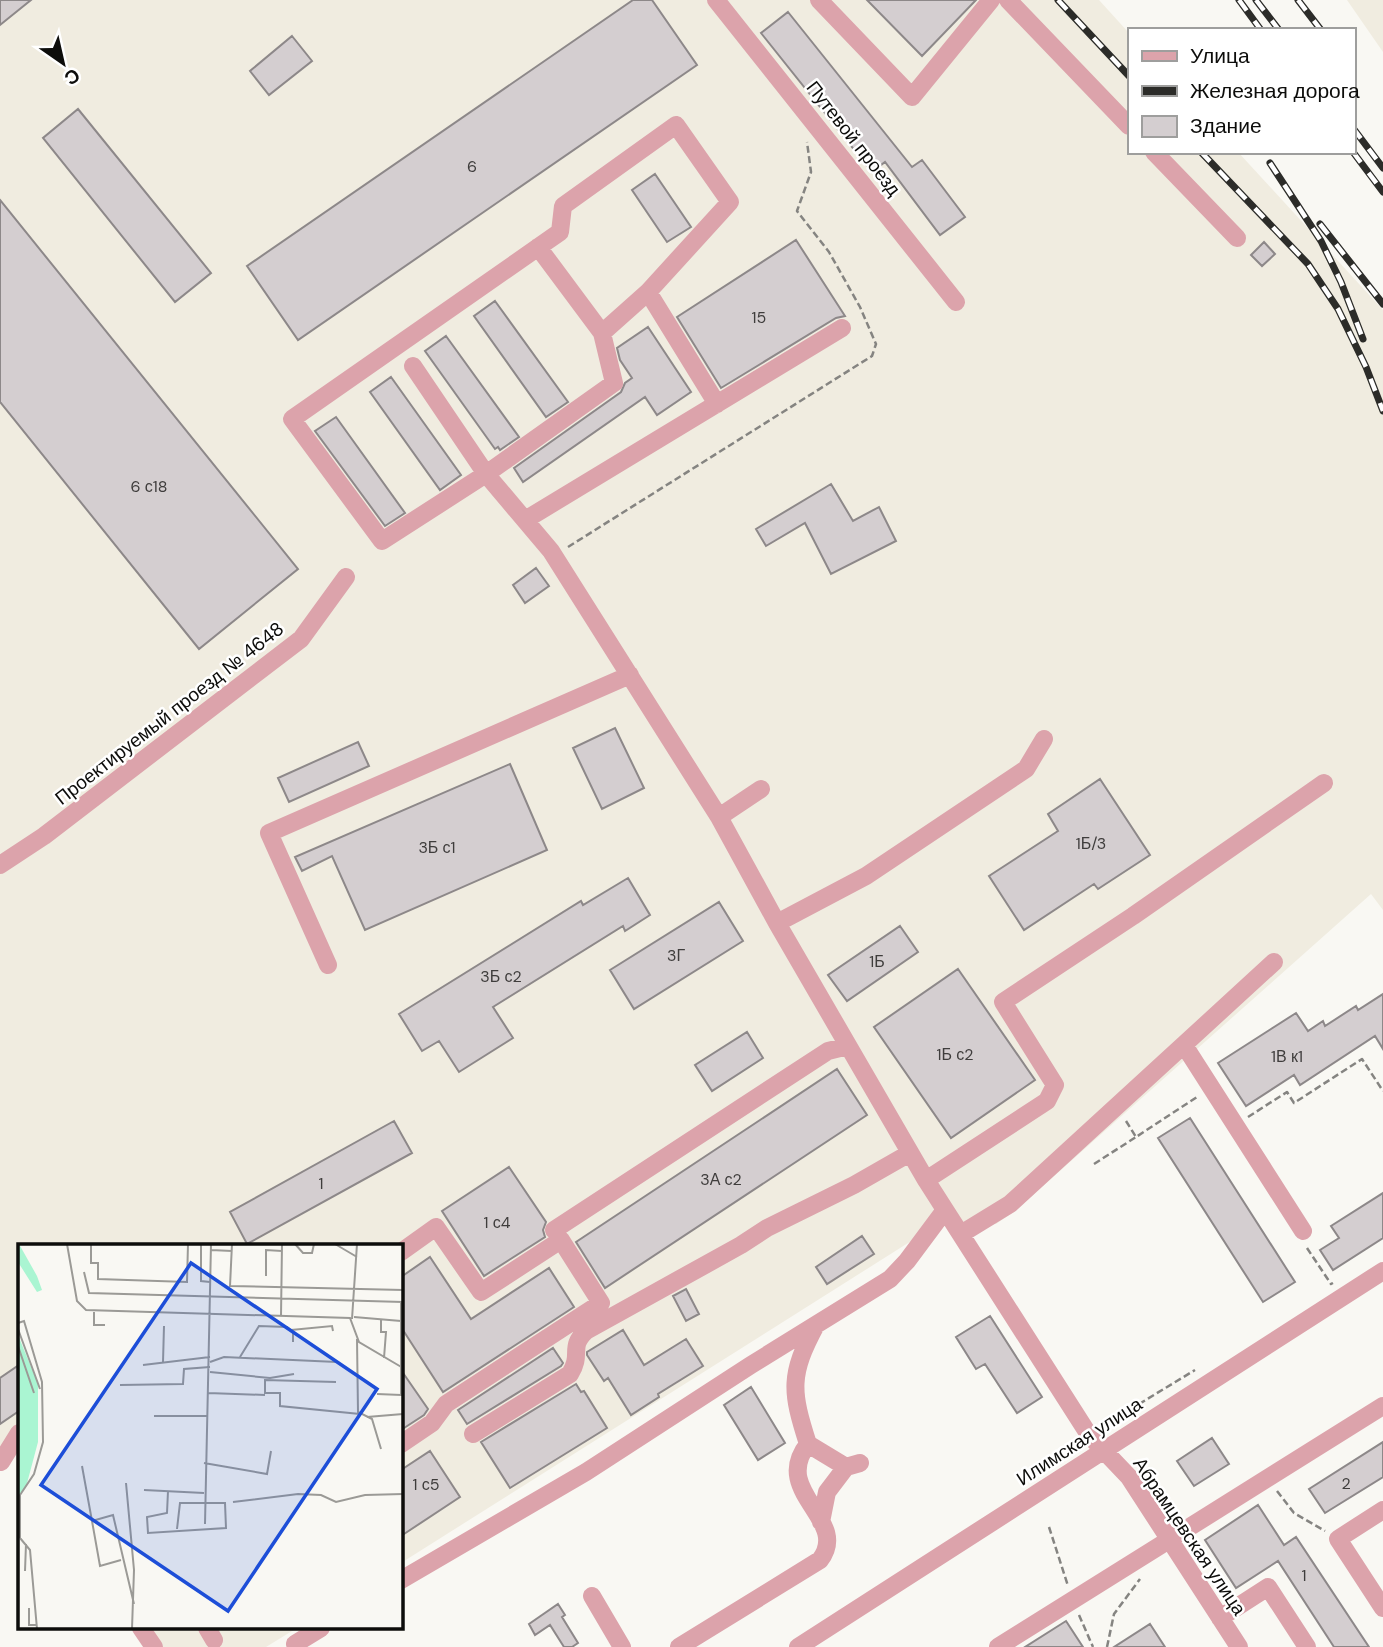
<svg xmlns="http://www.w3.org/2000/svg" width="1383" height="1647" viewBox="0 0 1383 1647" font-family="'DM Sans',sans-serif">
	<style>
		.built { fill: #f0ece0 }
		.building { fill: #d4ced0; stroke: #8d8889; stroke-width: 2 }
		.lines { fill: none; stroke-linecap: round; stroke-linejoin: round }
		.path { stroke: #858481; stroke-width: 2.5; stroke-dasharray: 7 3.5; stroke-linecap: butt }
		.minor { stroke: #dca3ab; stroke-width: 18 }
		.rail-casing { stroke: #2c2c29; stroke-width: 7 }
		.rail { stroke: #fff; stroke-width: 4.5; stroke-dasharray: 13; stroke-linecap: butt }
		.labels { text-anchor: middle; stroke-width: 5; stroke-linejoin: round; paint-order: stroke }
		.number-label { font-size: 16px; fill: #3f3d3c }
		.street-label { font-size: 19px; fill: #0d0d0b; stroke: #fff }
		.inset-road { fill: none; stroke: #9b9a96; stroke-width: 2 }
		.view { fill: #1d4ed8; fill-opacity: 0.15; stroke: #1d4ed8; stroke-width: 3.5 }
		.inset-edge { fill: none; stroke: #0d0d0b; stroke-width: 3.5 }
	</style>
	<rect width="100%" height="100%" fill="#f9f8f3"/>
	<path class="built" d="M0,0h1099l30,33v119h109l145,158v600l-12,-16 -356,317 -19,13 -61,2 -534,337v-317h-382v206l-19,10z
		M1347,0h36v52z
		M148,1628h149l-31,19h-105z"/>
	<path class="building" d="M0,0h31l-31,25z
		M633,0h19l45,65 -399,275 -51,-74z
		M867,0h109l-54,56z
		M788,12l124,155 10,-7 43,57 -25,18 -55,-73 -13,10 -111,-139z
		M292,36l20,25 -43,34 -19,-24z
		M78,109l133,164 -36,29 -132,-164z
		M655,174l36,53 -24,15 -35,-52z
		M0,200l298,369 -99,80 -199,-247z
		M796,240l49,76 -9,2 -115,70 -44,-71z
		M1264,242l11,12 -13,12 -11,-11z
		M495,301l73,101 -22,15 -72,-101z
		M648,327l43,65 -34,23 -12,-18 -122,85 -9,-14 107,-76 4,-9 7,-5 -12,-18 -3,-12z
		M446,336l73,101 -19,13 -2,-3 -3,2 -70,-98z
		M391,377l70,98 -21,15 -70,-98z
		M336,417l69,96 -20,13 -70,-95z
		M831,484l22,37 26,-14 17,34 -65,33 -26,-51 -39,23 -10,-17z
		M536,568l13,18 -24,17 -12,-18z
		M615,728l29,60 -42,21 -29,-61z
		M358,742l11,24 -80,36 -11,-24z
		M510,764l37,86 -182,80 -33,-74 -30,15 -7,-14z
		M1100,779l50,76 -52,34 -4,-5 -70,46 -35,-54 69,-45 -10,-17z
		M628,878l22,37 -25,16 -2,-5 -130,81 20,31 -54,34 -20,-31 -17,10 -23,-37 182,-113 2,4z
		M719,902l24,39 -109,68 -24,-39z
		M900,926l18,26 -71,49 -19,-26z
		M958,969l77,111 -84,58 -77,-111z
		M1383,994v55l-8,-13 -75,49 -6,-10 -48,31 -28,-43 78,-50 12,18 15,-10 2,5 31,-20 2,4z
		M747,1032l16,26 -51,33 -17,-26z
		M837,1069l30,46 -262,173 -29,-46z
		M1190,1118l105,164 -32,20 -105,-164z
		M394,1121l18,32 -165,91 -17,-32z
		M509,1167l37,55 -3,8 2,7 -61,39 -42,-65z
		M1383,1193v45l-50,32 -13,-20 19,-12 -8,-12z
		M862,1236l12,18 -47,30 -11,-17z
		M430,1257l41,62 78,-51 25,39 -131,85 -42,-65v-50z
		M686,1289l13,25 -13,7 -13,-25z
		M990,1316l52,81 -25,16 -32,-49 -9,5 -20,-32z
		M623,1330l21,35 42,-26 17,27 -45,28 1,3 -28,18 -23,-37 -4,3 -17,-26v-3z
		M553,1348l10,15 -2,3 -94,58 -9,-14z
		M19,1365v46l-19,13v-46z
		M401,1370l27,39 -4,6 -23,15z
		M576,1384l5,8 3,-1 23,37 -97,60 -29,-46z
		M751,1387l34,56 -27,17 -34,-55z
		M1212,1438l17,26 -35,22 -17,-25z
		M1383,1442v35l-58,36 -16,-24z
		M430,1451l30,46 -59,39v-66z
		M1258,1505l26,40 12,-8 73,110h-35l-56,-86 -42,27 -31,-48z
		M558,1604l7,11 -3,2 16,26 -6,4h-8l-14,-22 -15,10 -6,-11z
		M1066,1621l17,26h-58z
		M1150,1624l15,23h-51z"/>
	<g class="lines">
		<path class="path" d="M568,547l304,-191 4,-12 -16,-37 -31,-55 -32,-41 14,-39 -4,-30
			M1248,1117l39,-25 7,11 68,-44 21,32
			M1126,1121l10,16 61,-40
			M1094,1164l42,-27
			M1307,1248l24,36 2,-1
			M1121,1415l74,-45
			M1277,1491l17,22 31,18
			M1049,1527l19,59
			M1079,1615l14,32
			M1107,1647l7,-33 26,-35"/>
		<path class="minor" d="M716,0l240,302
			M819,0l93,97 79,-97
			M1008,0l121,126
			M1154,152l83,86
			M538,247l64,86 12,50 -128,91 -104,67 -90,-122 268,-187 3,-26 113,-81 54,77 -82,90 69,112
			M602,333l46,-41
			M413,366l73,108 65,77 168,266 58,106 149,257 163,255 40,42 110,170
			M525,520l317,-192
			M719,817l42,-28
			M0,865l44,-29 257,-197 45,-62
			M777,923l89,-47 160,-107 18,-30
			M328,965l-59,-132 361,-158
			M1184,1045l119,186
			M926,1180l121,-79 8,-16 -52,-83 130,-86 191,-133
			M554,1230l274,-179 20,-5
			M961,1234l49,-30 264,-242
			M401,1252l35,-25 45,65 80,-52 40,63 -155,101 -14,19 -31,21
			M473,1434l97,-60c13,-21 -2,-26 16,-43l155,-86 26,-17 87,-43 56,-32
			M808,1444l38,23 14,-4
			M1,1462l18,-29
			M1383,1510l-45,29 45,69
			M821,1522l6,-30 19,-25
			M401,1580l185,-108 165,-107 139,-86 17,-18 38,-51
			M592,1596l30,51
			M1220,1618l48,-31 39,60
			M141,1628l13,19
			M207,1628l7,12
			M295,1644l26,-16
			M679,1647l141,-87c31,-40 -50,-68 -12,-116 -17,-53 -19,-69 8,-119
			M798,1647l585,-376
			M998,1647l385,-241"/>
		<defs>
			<path id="rail" d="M1058,0l71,76
				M1239,0l22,30
				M1256,0l23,30
				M1298,0l23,30
				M1353,128l30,40
				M1201,152l107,112 30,45 28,58 17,44
				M1353,152l30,40
				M1270,163l51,78 20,41 22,57
				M1320,224l63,80"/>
		</defs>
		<use href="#rail" class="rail-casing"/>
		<use href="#rail" class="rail"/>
	</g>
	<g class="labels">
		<g class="number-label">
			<text x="472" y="172">6</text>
			<text x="759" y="323">15</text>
			<text x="149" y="492">6 с18</text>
			<text x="1091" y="849">1Б/3</text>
			<text x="437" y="853">3Б с1</text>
			<text x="676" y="961">3Г</text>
			<text x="877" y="967">1Б</text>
			<text x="501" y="982">3Б с2</text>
			<text x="955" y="1060">1Б с2</text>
			<text x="1287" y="1062">1В к1</text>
			<text x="721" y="1185">3А с2</text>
			<text x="321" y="1189">1</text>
			<text x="497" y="1228">1 с4</text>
			<text x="1346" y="1489">2</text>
			<text x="426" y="1490">1 с5</text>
			<text x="1304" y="1581">1</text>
		</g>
		<g class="street-label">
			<text transform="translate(854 138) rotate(52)" y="7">Путевой проезд</text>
			<text transform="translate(169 713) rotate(-38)" y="7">Проектируемый проезд № 4648</text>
			<text transform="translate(1079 1441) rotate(-33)" y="7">Илимская улица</text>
			<text transform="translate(1190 1536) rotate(56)" y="7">Абрамцевская улица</text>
		</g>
	</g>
	<g transform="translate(18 1244)">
		<rect width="385" height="385" fill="#f9f8f3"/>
		<path d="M1,0l18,32 5,14 -5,2 -19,-30zM0,91l20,49v58l-12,45 -8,9 1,37 -1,-1z" fill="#aaf5d2"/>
		<path class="inset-road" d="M49,0l10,57 9,9 264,8 9,24 44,26M73,0v19h7v16l89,3 1,-38M183,0v37l9,1M214,0l-2,42 173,4M277,0l8,9h9l2,-9M317,0l22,13M193,6l21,1M66,28l5,21 314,9M248,32v-26l16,1M76,68v13h11M263,72l1,-72M336,73l47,4M334,75l5,-75M363,76v12h5l-2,26M0,79l6,-2 18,61 1,60 -9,32 -14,21v43M0,85l22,60M273,86l41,-4 1,5M339,95l1,73 14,7 9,30M0,102l16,47M222,113l19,-31 28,1 6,5v10M145,118l1,-36M192,118l14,-5 113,5M125,121l67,-8M192,128l60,6 24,-4M318,138l-71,-2v13h15v13l80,8M102,141l63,-1 1,-15 26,-2M190,149l57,2M359,150l24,1v-93M136,172h53M349,173l36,-3M186,219l63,11 4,-23M64,222l10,55 21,-6 21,89M108,239l8,87 -2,59M126,246l60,3M150,247l-1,22 -20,4 1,16 78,-5 -1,-25h-45l-3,26M215,258l65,-8 23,1 15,7 29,-7 38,-1M74,277l8,45 21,-6M187,280l6,-280M2,294l10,12 7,79M7,327l1,-27M11,364v17h7"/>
		<path class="view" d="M173,19l186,126 -149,222 -187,-126z"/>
		<rect width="385" height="385" class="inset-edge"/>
	</g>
	<rect x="1128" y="28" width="228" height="126" fill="#ffffff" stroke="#9e9e9d" stroke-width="2"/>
	<rect x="1142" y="51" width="35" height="10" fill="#dca3ab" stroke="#9e9e9d" stroke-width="2"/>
	<text x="1190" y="63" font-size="21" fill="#0d0d0b">Улица</text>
	<rect x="1142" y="86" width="35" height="10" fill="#2c2c29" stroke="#9e9e9d" stroke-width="2"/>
	<text x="1190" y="98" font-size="21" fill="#0d0d0b">Железная дорога</text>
	<rect x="1142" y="116" width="35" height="21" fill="#d4ced0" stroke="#9e9e9d" stroke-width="2"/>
	<text x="1190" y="133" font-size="21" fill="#0d0d0b">Здание</text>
	<g transform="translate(63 63) rotate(146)" stroke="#ffffff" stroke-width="5" paint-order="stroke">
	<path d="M0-5L12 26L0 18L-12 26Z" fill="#0d0d0b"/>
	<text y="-10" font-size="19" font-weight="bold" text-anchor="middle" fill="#0d0d0b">С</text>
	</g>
</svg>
